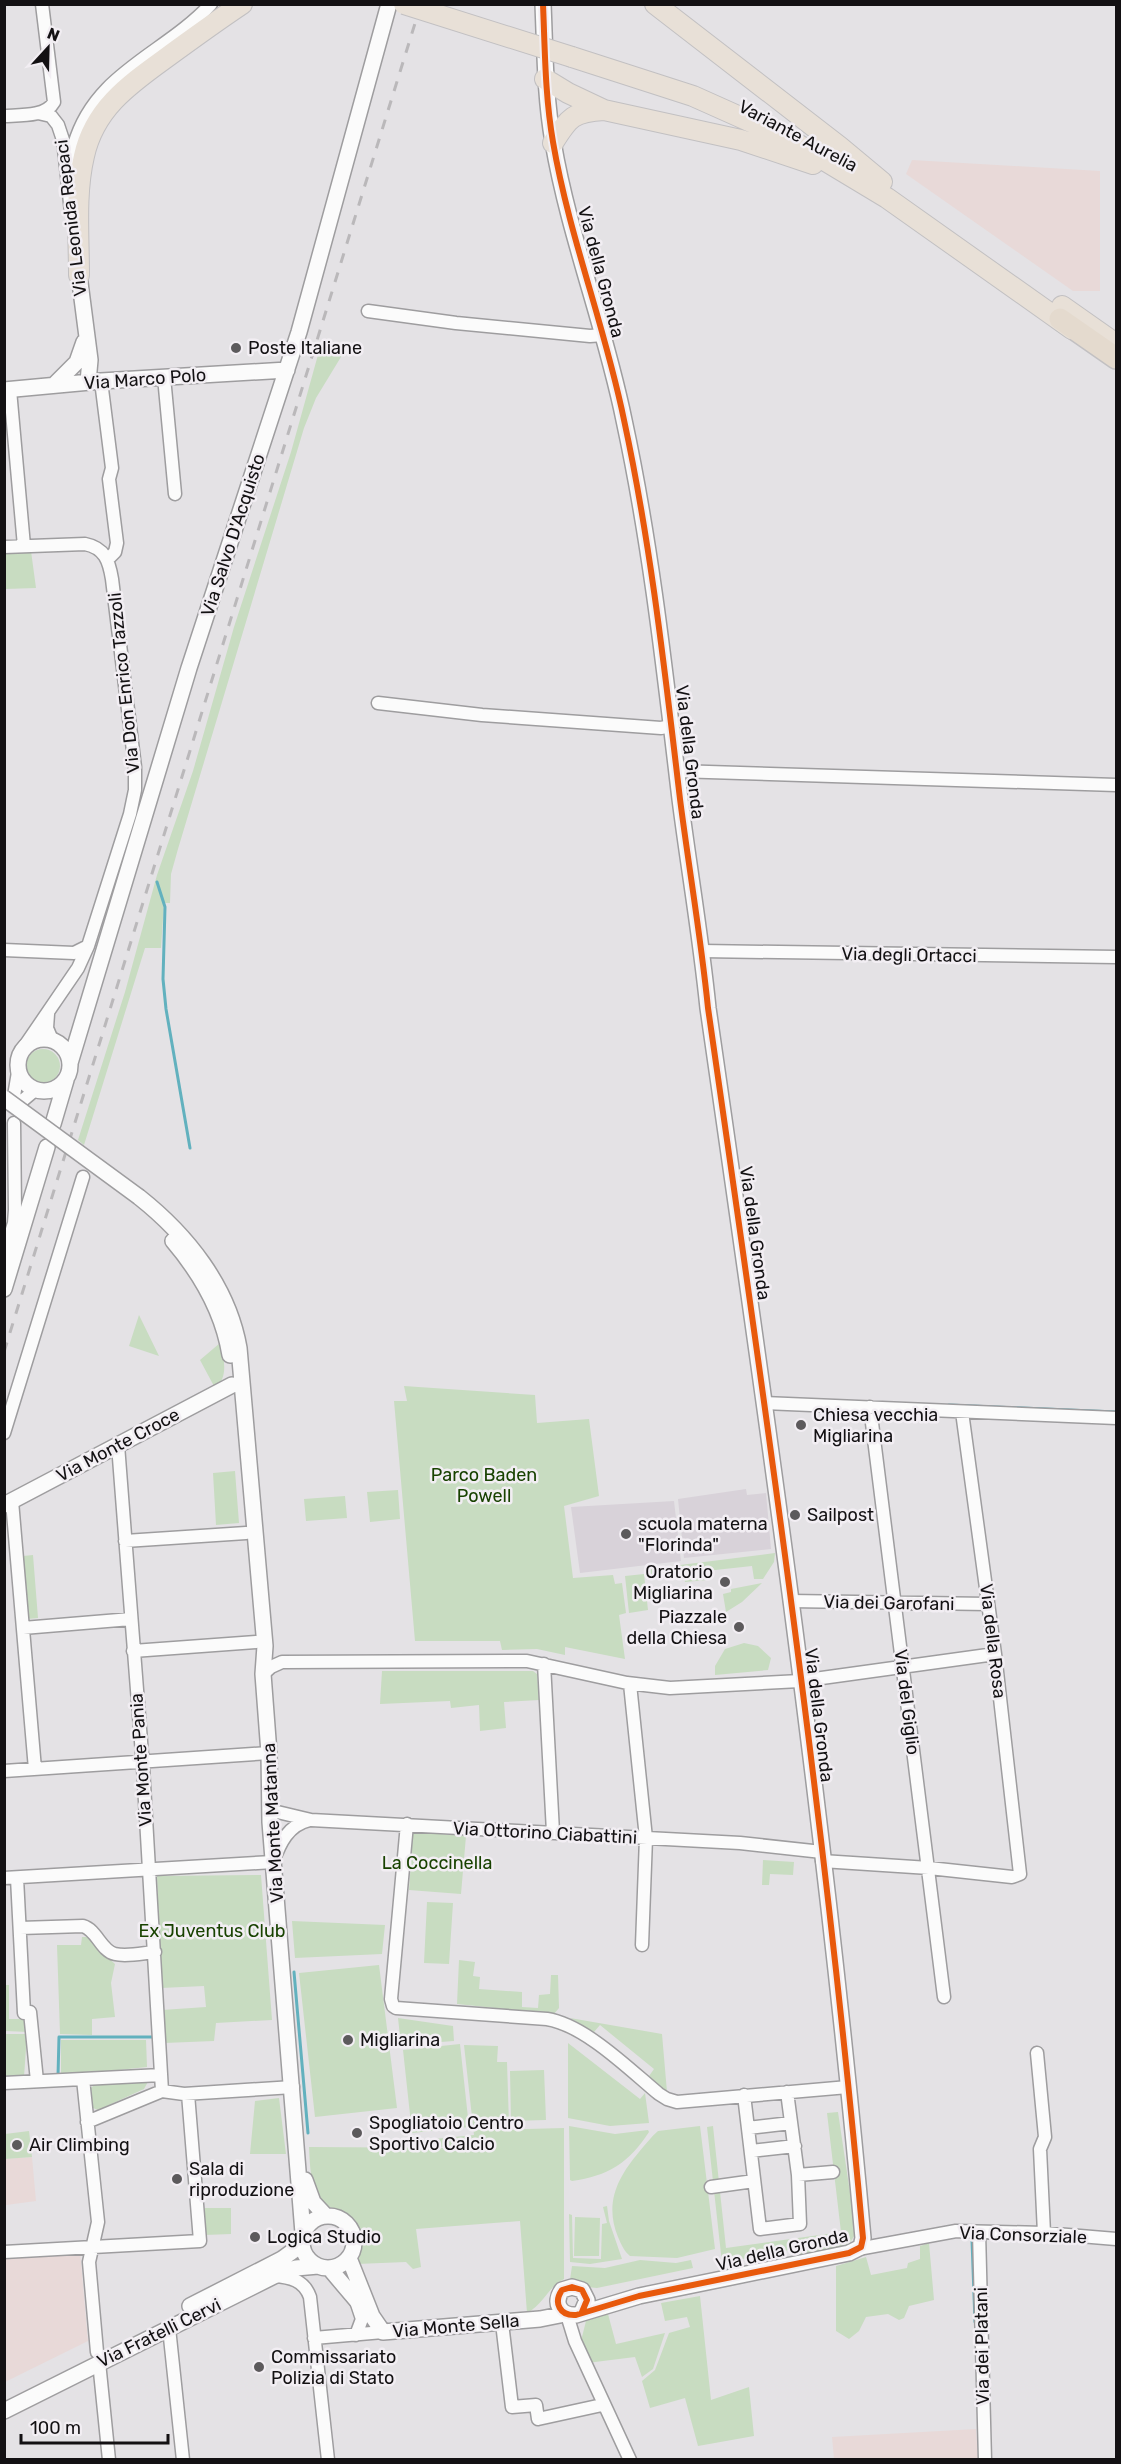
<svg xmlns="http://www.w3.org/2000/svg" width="1121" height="2464" viewBox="0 0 1121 2464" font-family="Rubik,sans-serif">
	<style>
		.built { fill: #d8d2d9 }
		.industrial { fill: #e8d9d8 }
		.green { fill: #c8dcc1 }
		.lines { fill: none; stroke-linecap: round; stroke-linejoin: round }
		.stream { stroke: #62b1be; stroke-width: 3 }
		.minor-casing { stroke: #9e9d9f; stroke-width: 15 }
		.tertiary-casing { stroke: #9e9d9f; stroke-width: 18 }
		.trunk-casing { stroke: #c2c0c2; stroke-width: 22 }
		.motorway-casing { stroke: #c2c0c2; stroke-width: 24 }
		.minor { stroke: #fbfbfb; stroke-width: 12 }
		.tertiary { stroke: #fbfbfb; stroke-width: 15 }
		.trunk { stroke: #e8e0d7; stroke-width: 20 }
		.motorway { stroke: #e4dace; stroke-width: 21 }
		.rail { stroke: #bab8ba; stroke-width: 3; stroke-dasharray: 10 10; stroke-linecap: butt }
		.tertiary-bridge-casing { stroke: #9e9d9f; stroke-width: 18; stroke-linecap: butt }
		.trunk-bridge-casing { stroke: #c2c0c2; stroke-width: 22; stroke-linecap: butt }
		.tertiary-bridge { stroke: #fbfbfb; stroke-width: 15 }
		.trunk-bridge { stroke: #e8e0d7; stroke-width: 20 }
		.cycleway-casing { stroke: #f2eef3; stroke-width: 10 }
		.cycleway { stroke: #e8590c; stroke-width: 6 }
		.poi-dot { fill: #5c5a5c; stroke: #f2eef3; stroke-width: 2 }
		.labels { text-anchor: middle; stroke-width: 5; stroke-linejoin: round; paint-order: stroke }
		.street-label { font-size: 18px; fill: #131113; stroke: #f2eef3 }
		.poi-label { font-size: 18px; fill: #131113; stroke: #f2eef3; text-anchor: start }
		.park-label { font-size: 18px; fill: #184200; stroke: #f2eef3 }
	</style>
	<rect width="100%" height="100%" fill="#e4e2e5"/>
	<path class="built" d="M746,1489l1,6 19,-2 5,56 -87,9 -6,-59z
		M674,1501l7,60 -101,12 -9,-66z"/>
	<path class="industrial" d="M912,160l188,11v120h-27l-167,-117z
		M32,2157l4,44 -30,4 -2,-46z
		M80,2252l8,89 -83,41v-124z
		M976,2429l2,30h-144l-2,-22z"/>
	<path class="green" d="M321,344l23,8 -28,46 -12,30 -126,421 -7,25 -1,29h-6l-3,45h-16l-61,197 -6,-5 47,-148 32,-117 36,-104 41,-144 57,-175z
		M31,551l5,37 -31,1v-36z
		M26 1066a17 17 0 1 1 34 0a17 17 0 1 1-34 0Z
		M139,1315l20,41 -30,-10z
		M220,1343c4,14 9,35 -5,45l-15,-28z
		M404,1386l131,9 2,28 52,-4 10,77 -35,10 9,72 40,-3 2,9 7,-1 4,30 -7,2 6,44 -60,-12v8l-28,-6 -35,1 -2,-9h-85l-21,-240h13z
		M235,1471l4,52 -23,2 -3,-52z
		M398,1490l2,29 -30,3 -3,-30z
		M345,1496l2,22 -41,3 -2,-22z
		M775,1553l-1,9 -11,17h-9l-2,-13 -46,5 1,9 -22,2 -2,-9 -34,4 -1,-8z
		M33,1555l5,63 -11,1 -4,-63z
		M644,1574l4,36 -19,3 -4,-37z
		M762,1583l-20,19 -16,10 -3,-18 8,-2v-3z
		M744,1643l14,3 13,12 -3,12 -53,5v-9l10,-17z
		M382,1671h151l4,3 2,26 -35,2 2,26 -26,3 -1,-26 -28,3 -1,-7 -70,3z
		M413,1832l53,4 -5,58 -52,-4z
		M763,1860l31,2 -1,13 -23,-1 -1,11h-7z
		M261,1875l11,145 -56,3 -2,18 -50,2 -2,-33 44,-3 -2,-21 -43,2 -4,-112z
		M427,1902l26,1 -4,61 -25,-1z
		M292,1921l93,4 -3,29 -87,4z
		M82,1937h5l28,27 -4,19 4,34 -23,2v16l-32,-1 -3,-89h24z
		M459,1960l16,2 -2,14 7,1 -1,12 43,3v15l16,1 1,-13 11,-1 1,-19h7l1,33 -5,6 -97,-10z
		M379,1965l18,143 -82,9 -16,-144z
		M5,1985h4v34h20v13l-24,-1z
		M398,2018l55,8 1,15 -53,4z
		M570,2018l92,16 5,58 -18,-16 5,-7 -54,-44 -6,7z
		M4,2034h23l-3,43 -19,1z
		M61,2040h85l1,27 -86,9z
		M568,2043l72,56 5,-6 4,30 -39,3 -42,-8z
		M460,2044l9,83 -57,6 -9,-83z
		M464,2045l34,1 -1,16h10l2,62 -25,6 80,-2v151c-17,9 -19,24 -37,34l-7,-92 -104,8 5,38 -8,2 -7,-7 -49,2c5,-22 8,-41 -15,-53 -8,-4 -14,-2 -20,-10 -12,-15 -12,-35 -13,-54l152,1 -46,-3 -1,-4 60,-6z
		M544,2070l2,50 -35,1 -1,-50z
		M149,2080l-5,9 -46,21 -5,-2 -2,-20 5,-5z
		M279,2098l7,56h-36l5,-53z
		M838,2112l18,121 -8,13 -52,12 -2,-9 -72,14 -15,-136 6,-1 13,122 115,-16 -14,-119z
		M569,2126l46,8 33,-4 1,2c-20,31 -41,44 -77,49l-2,-1z
		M700,2126l15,123 -38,9 -47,-2c-6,-5 -9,-12 -12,-19 -14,-34 0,-60 21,-85 6,-7 12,-15 19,-21z
		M29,2131l3,26 -27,2v-25z
		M607,2206l2,15 13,38 -32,5 -20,-2 -1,-48 3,1 1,43 28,1 1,-35 5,-1 -4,-16z
		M205,2208h26v26l-26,1z
		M575,2217l25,1 -1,38h-25z
		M929,2243l5,57 -25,6 -5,12 -5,2 -11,-6 -22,3 -7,14 -10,8 -13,-8v-65l30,-9 5,18 36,-7 1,-5 12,-4v-13z
		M640,2260l36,3 15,-3 2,8 -96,20 -10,-1 -17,-7 2,-14 33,2z
		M700,2296l11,104 38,-13 5,49 -56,10 -13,-48 -35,10 -8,-27 13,-11 14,-37 21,-6 -3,-10 -22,4 -4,-18z
		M608,2314l8,30 49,-11 -12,36 -11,8 -7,-20 -48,6 -6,-22 5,-20z"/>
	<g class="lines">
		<path class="stream" d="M157,882l8,25 -2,72 3,30 24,139
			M949,1405l167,7
			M294,1972l14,161
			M58,2076l1,-39h93
			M972,2240l3,82"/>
		<defs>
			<path id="minor" d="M38,113l13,3 7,9 5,15 8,72
				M4,116c15,-1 42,1 50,-14l-12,-98
				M68,187c2,-14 2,-29 6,-42 21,-73 90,-90 137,-141
				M368,311l88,12 134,13 13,-1
				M164,377l11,117
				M101,381l11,87 -3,11 8,64 -2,9 -7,7
				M10,390l14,156
				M4,547l81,-3c20,4 24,17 27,35l23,188v23l-5,24 -42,132 -10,22 -56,82
				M378,703l104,12 179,13 10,-2
				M677,771l439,14
				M4,950l70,3 14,-7
				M702,951l414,6
				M48,1014l-1,14 5,12
				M14,1096l4,-24
				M22,1101l13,-11
				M4,1254l10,-31 1,-13 -1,-87
				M764,1403l352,15
				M870,1407l74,590
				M4,1433l79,-256
				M118,1445l25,322 19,324
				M12,1501l23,268
				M125,1541l121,-8
				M790,1601l198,3
				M23,1628l108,-9
				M133,1651l123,-9
				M544,1664l9,168
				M263,1674l8,-7 11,-5 245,-1 100,22 43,5 130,-7 195,-27
				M630,1684l16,154 -4,107
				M4,1771l265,-18
				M269,1810l42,10 429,23 82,9
				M407,1824l-16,175 2,7 3,2 151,11c38,6 83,51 112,75l8,5 10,3 171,-15
				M822,1861l107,7 83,9 8,-3 -25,-220 -33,-242
				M4,1878l269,-16c7,-19 15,-37 37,-42
				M17,1878l7,135 6,-1 7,69
				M20,1928l63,-2c14,4 18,25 32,28 12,3 28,-1 40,-2
				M1037,2053l8,84 -5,12 4,84
				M83,2079l15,143 -9,40 8,90
				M4,2083l157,-8
				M744,2095l16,134 40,-5 -2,-49 -11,-83
				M87,2122l75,-31 22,3 109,-7
				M748,2128l43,-5
				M751,2151l44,-5
				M798,2175l35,-3
				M711,2187l43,-6
				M979,2232l6,228
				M858,2249l98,-18 88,2 72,6
				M4,2252l196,-11 -12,-147
				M274,2276c16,1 30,4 36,21l18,163
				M567,2315l8,26 55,119
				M502,2323l10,84 24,-2 2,14 64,-14
				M169,2328l14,132
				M356,2335l6,-16 -5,-15
				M314,2338l69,-6
				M99,2362l10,98"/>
			<path id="tertiary" d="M543,4c2,47 2,92 10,138 16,94 52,184 71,278 27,125 41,253 56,379 9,70 21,139 28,209 59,408 118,818 155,1230l-2,9 -12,6 -210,43 -63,19c-16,1 -23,-12 -14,-25l10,-3 10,3 5,10 -5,12
				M79,275l11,85 -2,22
				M54,385l23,-23 7,-20
				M4,390l97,-9 186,-11
				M18 1065a26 26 0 1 1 52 0a26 26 0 1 1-52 0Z
				M70,1063l119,-395 110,-336 90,-328
				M53,1124l13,-44
				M139,1197c48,38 89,89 100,151l26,298 -2,28 6,79 1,69 33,411
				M173,1241c28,33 50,71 57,114
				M4,1289l43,-142
				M4,1505l228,-120
				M305,2180l8,22 13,14
				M302 2242a26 26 0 1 1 52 0a26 26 0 1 1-52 0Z
				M349,2258l23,58 11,16 157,-13 25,-5
				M330,2269l33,39
				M190,2306l92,-47 11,-8 9,-12
				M4,2411l278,-139 14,-4 22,-2"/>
			<path id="trunk" d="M655,4l185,143 42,35
				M572,57l121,39 96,43 98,59 185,131
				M545,79l23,14 36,17 137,30 72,24
				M553,143c16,-26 20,-31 51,-33
				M79,275c0,-39 -4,-81 5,-119 10,-46 43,-70 79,-96 26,-19 52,-38 79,-56
				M1062,306l54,38"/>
			<path id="motorway" d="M1060,319l56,39"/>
		</defs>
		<use href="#minor" class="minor-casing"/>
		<use href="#tertiary" class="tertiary-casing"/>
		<use href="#trunk" class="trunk-casing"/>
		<use href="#motorway" class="motorway-casing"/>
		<use href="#minor" class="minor"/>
		<use href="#tertiary" class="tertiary"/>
		<use href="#trunk" class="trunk"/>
		<use href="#motorway" class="motorway"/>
		<path class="rail" d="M4,1352l417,-1348"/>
		<defs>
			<path id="tertiary-bridge" d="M4,1098l135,99"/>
			<path id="trunk-bridge" d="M404,4l168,53"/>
		</defs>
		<use href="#tertiary-bridge" class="tertiary-bridge-casing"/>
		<use href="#trunk-bridge" class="trunk-bridge-casing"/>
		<use href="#tertiary-bridge" class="tertiary-bridge"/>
		<use href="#trunk-bridge" class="trunk-bridge"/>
		<defs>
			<path id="cycleway" d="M543,4c2,47 2,92 10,138 16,94 52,184 71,278 27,125 41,253 56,379 9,70 21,139 28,209 59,408 118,818 155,1230l-2,9 -12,6 -210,43 -63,19c-16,1 -23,-12 -14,-25l10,-3 10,3 5,10 -5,12"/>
		</defs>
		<use href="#cycleway" class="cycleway-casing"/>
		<use href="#cycleway" class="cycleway"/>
	</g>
	<g class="poi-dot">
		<circle cx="236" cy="348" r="6"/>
		<circle cx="801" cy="1425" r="6"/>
		<circle cx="795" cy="1515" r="6"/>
		<circle cx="626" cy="1534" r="6"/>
		<circle cx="725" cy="1582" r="6"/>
		<circle cx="739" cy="1627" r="6"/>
		<circle cx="348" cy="2040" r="6"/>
		<circle cx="357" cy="2133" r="6"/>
		<circle cx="17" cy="2145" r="6"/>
		<circle cx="177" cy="2179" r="6"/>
		<circle cx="255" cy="2237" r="6"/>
		<circle cx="259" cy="2367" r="6"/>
	</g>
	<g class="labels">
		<g class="street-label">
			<text transform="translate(798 136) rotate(28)" y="6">Variante Aurelia</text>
			<text transform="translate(71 218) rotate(-97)" y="6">Via Leonida Repaci</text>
			<text transform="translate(601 272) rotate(75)" y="6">Via della Gronda</text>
			<text transform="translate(145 379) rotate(-4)" y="6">Via Marco Polo</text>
			<text transform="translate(233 535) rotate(-72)" y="6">Via Salvo D'Acquisto</text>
			<text transform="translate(124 683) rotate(-96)" y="6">Via Don Enrico Tazzoli</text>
			<text transform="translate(690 752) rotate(83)" y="6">Via della Gronda</text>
			<text transform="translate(909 955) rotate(1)" y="6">Via degli Ortacci</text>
			<text transform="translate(755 1233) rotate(82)" y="6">Via della Gronda</text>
			<text transform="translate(118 1445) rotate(-28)" y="6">Via Monte Croce</text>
			<text transform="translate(889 1603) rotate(1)" y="6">Via dei Garofani</text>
			<text transform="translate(993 1641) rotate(83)" y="6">Via della Rosa</text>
			<text transform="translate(907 1702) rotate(83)" y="6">Via del Giglio</text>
			<text transform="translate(819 1715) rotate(83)" y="6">Via della Gronda</text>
			<text transform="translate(141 1760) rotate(-94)" y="6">Via Monte Pania</text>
			<text transform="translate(273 1823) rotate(-93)" y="6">Via Monte Matanna</text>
			<text transform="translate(545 1833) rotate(3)" y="6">Via Ottorino Ciabattini</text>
			<text transform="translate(1023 2235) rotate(2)" y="6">Via Consorziale</text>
			<text transform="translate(782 2250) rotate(-13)" y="6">Via della Gronda</text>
			<text transform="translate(456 2326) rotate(-5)" y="6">Via Monte Sella</text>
			<text transform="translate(159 2333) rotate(-26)" y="6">Via Fratelli Cervi</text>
			<text transform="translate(982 2346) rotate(-91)" y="6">Via dei Platani</text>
		</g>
		<g class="poi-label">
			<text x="248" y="354">Poste Italiane</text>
			<text x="813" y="1421">Chiesa vecchia<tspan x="813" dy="21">Migliarina</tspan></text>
			<text x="807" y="1521">Sailpost</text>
			<text x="638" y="1530">scuola materna<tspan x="638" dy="21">"Florinda"</tspan></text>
			<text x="713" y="1578" text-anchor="end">Oratorio<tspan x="713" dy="21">Migliarina</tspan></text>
			<text x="727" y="1623" text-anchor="end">Piazzale<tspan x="727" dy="21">della Chiesa</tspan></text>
			<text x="360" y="2046">Migliarina</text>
			<text x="369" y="2129">Spogliatoio Centro<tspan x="369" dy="21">Sportivo Calcio</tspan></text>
			<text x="29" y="2151">Air Climbing</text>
			<text x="189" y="2175">Sala di<tspan x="189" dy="21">riproduzione</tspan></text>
			<text x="267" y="2243">Logica Studio</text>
			<text x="271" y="2363">Commissariato<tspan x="271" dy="21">Polizia di Stato</tspan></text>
		</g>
		<g class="park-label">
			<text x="484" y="1481">Parco Baden<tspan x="484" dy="21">Powell</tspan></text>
			<text x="437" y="1869">La Coccinella</text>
			<text x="212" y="1937">Ex Juventus Club</text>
		</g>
	</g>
	<rect width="1121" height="2464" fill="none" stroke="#131113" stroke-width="12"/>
	<g transform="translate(48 48) rotate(22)" stroke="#f2eef3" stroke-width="4.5" paint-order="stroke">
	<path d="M0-4.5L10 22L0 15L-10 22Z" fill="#131113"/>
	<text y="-9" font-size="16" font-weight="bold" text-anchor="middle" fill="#131113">N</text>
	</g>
	<path d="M21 2434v9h147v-9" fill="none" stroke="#131113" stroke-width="3"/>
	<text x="30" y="2434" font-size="18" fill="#131113" stroke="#f2eef3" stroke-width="4.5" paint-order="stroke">100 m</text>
</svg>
